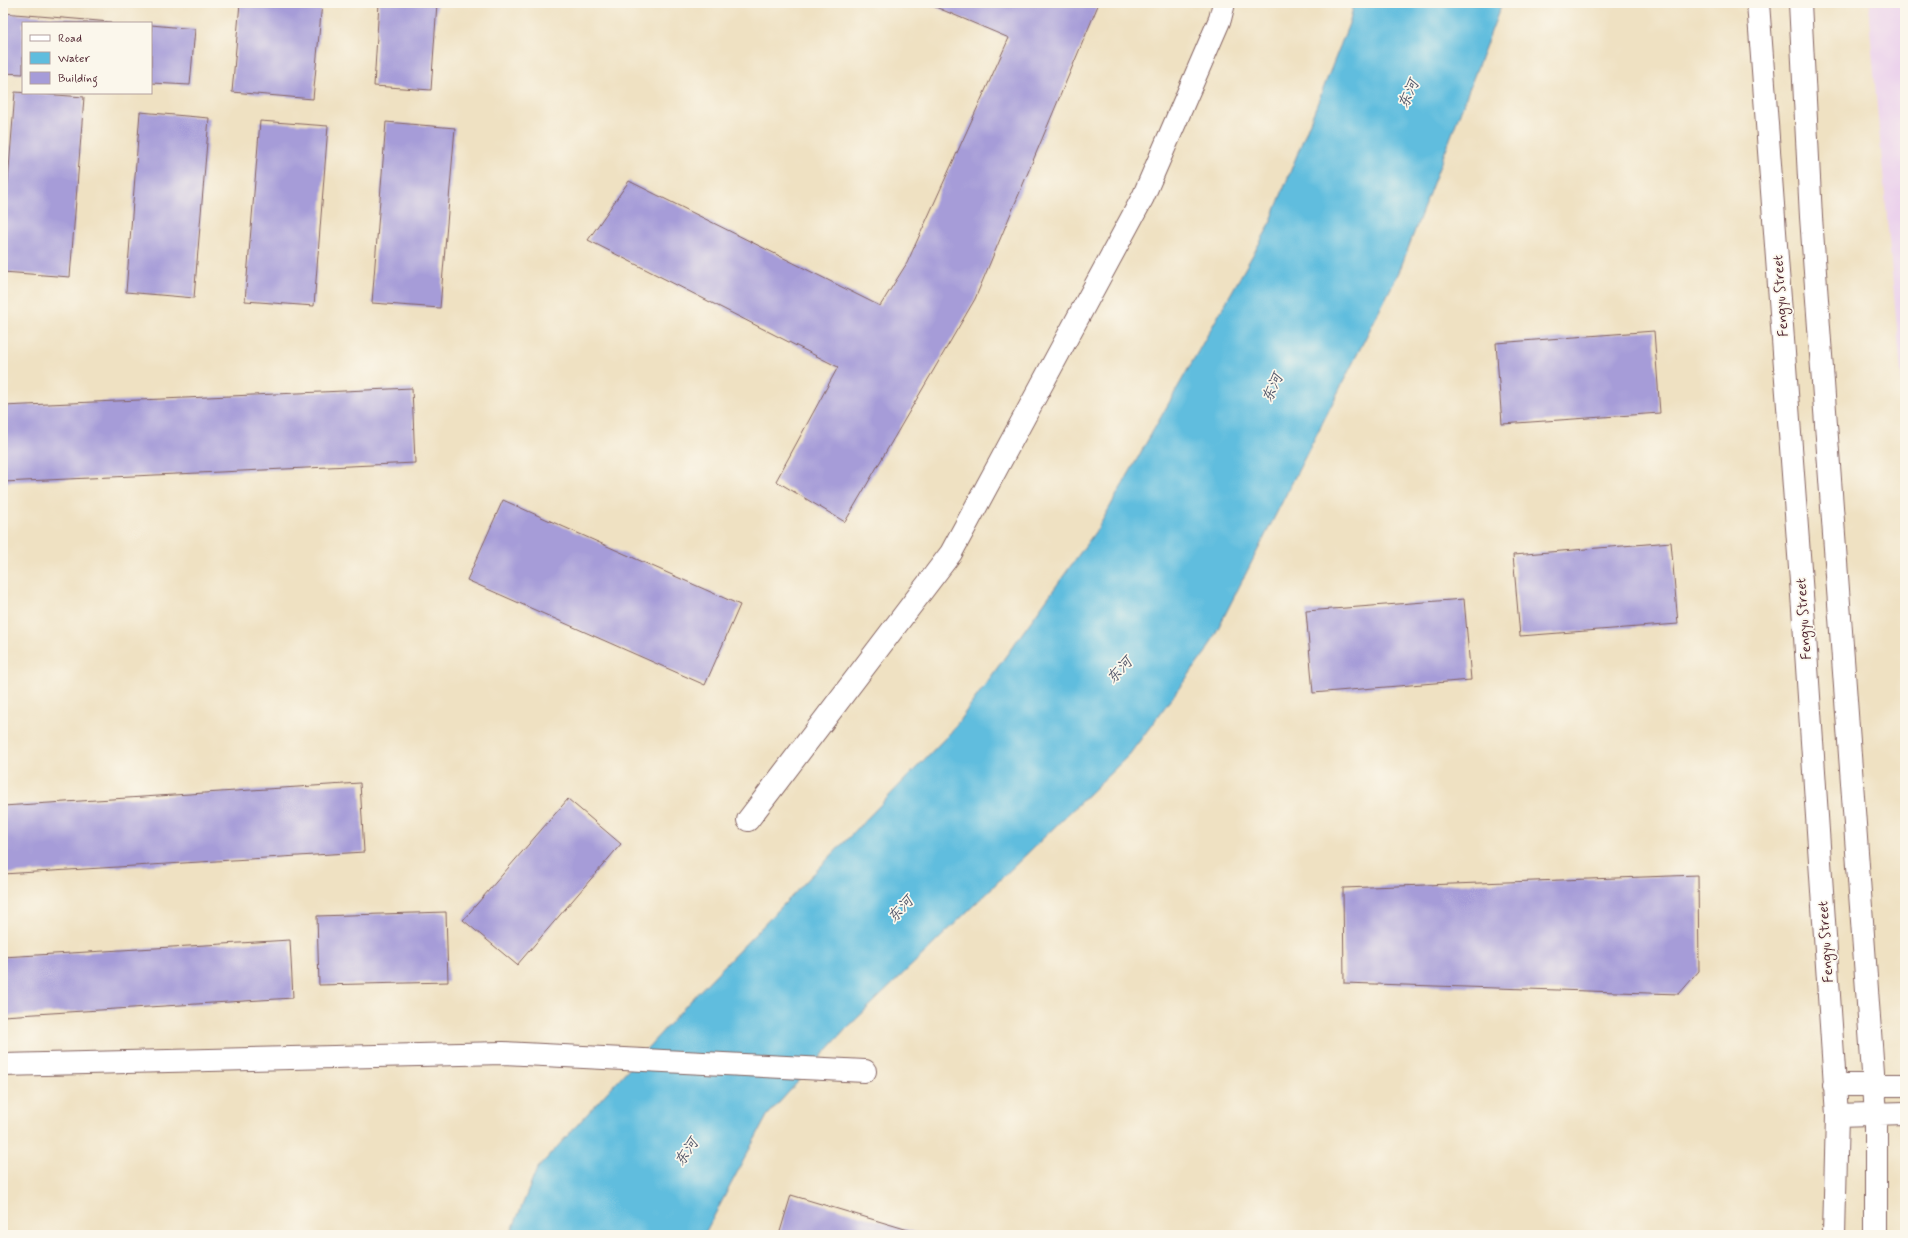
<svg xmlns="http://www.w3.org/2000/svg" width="1908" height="1238" viewBox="0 0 1908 1238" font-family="Mynerve,'LXGW WenKai TC',sans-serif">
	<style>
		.built { fill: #ebd1ec }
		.water { fill: #60bdde; stroke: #556e84 }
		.building { fill: #a69cd8 }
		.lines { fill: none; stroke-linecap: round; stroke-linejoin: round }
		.minor-casing { stroke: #846360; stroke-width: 24 }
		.minor { stroke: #fff; stroke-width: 22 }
		.labels { text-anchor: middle; stroke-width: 3.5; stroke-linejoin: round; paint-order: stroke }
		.street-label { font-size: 14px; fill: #4a1f2b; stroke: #fbf7ec }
		.water-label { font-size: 15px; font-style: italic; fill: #52566a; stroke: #fbf7ec }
	</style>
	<rect width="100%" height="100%" fill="#fbf7ec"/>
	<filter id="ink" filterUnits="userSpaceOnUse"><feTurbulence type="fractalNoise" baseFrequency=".025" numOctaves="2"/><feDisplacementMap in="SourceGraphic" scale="8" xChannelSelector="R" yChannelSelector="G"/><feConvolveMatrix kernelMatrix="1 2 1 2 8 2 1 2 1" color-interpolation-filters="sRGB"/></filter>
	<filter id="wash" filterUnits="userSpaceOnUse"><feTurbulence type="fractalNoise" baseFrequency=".012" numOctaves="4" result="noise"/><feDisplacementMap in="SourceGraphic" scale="16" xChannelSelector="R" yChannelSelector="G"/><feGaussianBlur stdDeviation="0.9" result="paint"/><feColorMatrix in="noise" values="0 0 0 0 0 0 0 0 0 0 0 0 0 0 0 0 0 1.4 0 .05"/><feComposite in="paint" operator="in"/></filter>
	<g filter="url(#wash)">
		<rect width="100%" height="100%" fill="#efe1c2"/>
		<path class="built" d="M1870,3h35v415l-36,-400z"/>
		<path class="water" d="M1354,3h148l-103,269 -193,380 -77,103 -283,274 -79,87 -63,119h-194l27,-66 155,-170 259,-267 147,-204 170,-300 82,-207z"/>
		<g id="blocks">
			<path class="building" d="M240,3h82l-9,96 -81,-7z
				M379,3h58l-6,87 -57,-4z
				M926,3h173l-124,296 -130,223 -69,-41 62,-114 -250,-127 41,-59 251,125 27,-43 102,-225z
				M3,13l108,9v1h-88v51l-20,-1z
				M151,25l44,4 -5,56 -39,-2z
				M15,92l69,5 -14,180 -67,-5v-26z
				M140,112l69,6 -15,180 -68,-6z
				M260,121l68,5 -14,180 -69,-5z
				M386,122l69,6 -15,180 -68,-5z
				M1654,331l6,82 -158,11 -6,-81z
				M412,388l3,75 -412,19v-76z
				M503,500l237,105 -35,80 -238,-105z
				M1671,542l7,82 -158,12 -7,-81z
				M1464,599l7,81 -158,13 -7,-82z
				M360,783l4,69 -361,22v-68z
				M568,799l53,45 -104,121 -54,-45z
				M1698,875l1,96 -20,23 -335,-11 -1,-95z
				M446,912l2,70 -129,3 -2,-69z
				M290,940l3,58 -290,18v-59z
				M791,1195l134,40h-146z"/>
		</g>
	</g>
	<g filter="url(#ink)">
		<use href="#blocks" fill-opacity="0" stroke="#846360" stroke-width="1"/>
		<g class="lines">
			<defs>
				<path id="minor" d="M1758,3l46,619 33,493 -3,120
					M1800,3l11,214 65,897v121
					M748,820l203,-267 192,-356 77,-178 4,-16
					M3,1065l500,-12 362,18
					M1834,1085h71
					M1837,1115l68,-2"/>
			</defs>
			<use href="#minor" class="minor-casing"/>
			<use href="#minor" class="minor"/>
		</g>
	</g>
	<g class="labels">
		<g class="street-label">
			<text transform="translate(1780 296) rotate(-94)" y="5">Fengyu Street</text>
			<text transform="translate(1803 619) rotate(-94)" y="5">Fengyu Street</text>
			<text transform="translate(1825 942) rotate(-94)" y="5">Fengyu Street</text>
		</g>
		<g class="water-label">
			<text transform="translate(1408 94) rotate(-65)" y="5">东河</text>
			<text transform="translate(1272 388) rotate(-65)" y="5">东河</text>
			<text transform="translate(1119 670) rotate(-47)" y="5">东河</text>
			<text transform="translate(900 909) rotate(-47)" y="5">东河</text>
			<text transform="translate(686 1152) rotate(-56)" y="5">东河</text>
		</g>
	</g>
	<rect width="1908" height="1238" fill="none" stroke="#fbf7ec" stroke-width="16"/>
	<rect x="22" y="22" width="130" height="72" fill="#fbf7ec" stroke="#b4a19f"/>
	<rect x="30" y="35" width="20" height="6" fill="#ffffff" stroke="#b4a19f"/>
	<text x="58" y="42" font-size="12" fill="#4a1f2b">Road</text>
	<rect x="30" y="52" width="20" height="12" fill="#60bdde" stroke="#b4a19f"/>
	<text x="58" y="62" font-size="12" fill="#4a1f2b">Water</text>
	<rect x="30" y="72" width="20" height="12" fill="#a69cd8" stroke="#b4a19f"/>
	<text x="58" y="82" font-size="12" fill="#4a1f2b">Building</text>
</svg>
